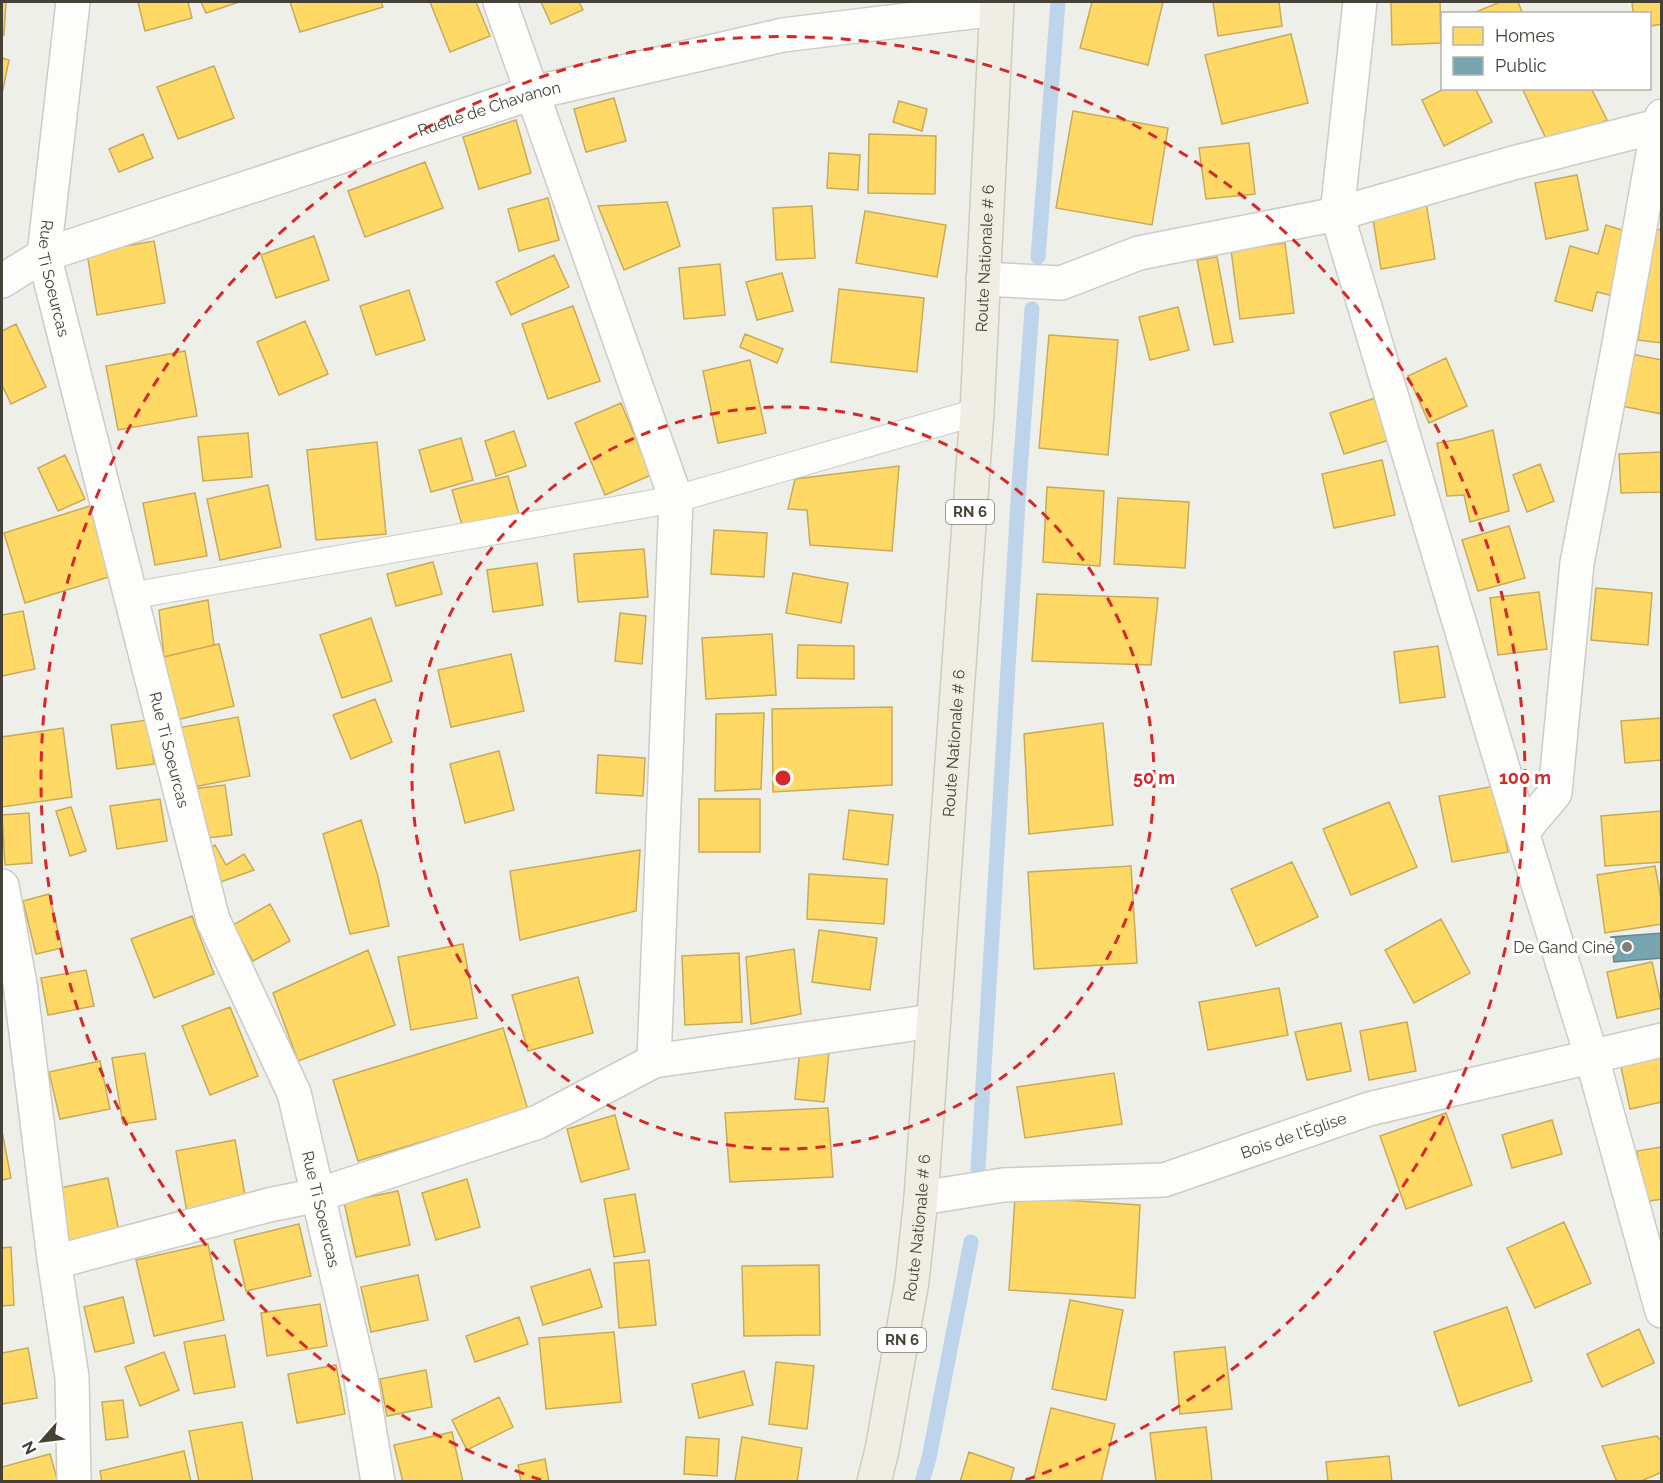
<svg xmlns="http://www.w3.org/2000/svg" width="1663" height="1483" viewBox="0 0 1663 1483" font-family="Raleway,sans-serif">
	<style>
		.homes { fill: #ffd966; stroke: #c7ab58; stroke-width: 1.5 }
		.public { fill: #76a5af; stroke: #67878b; stroke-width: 1.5 }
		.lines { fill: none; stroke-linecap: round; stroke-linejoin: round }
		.stream { stroke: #bdd4eb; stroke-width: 15 }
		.service-casing { stroke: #cccbc6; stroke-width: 28 }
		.minor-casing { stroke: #cccbc6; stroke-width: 36 }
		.primary-casing { stroke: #d0ccb8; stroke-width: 36 }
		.service { stroke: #fdfdfc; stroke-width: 26 }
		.minor { stroke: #fdfdfc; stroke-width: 33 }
		.primary { stroke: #f0eee4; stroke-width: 33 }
		.ring { fill: none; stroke: #d62828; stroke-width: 3; stroke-dasharray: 10 8 }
		.poi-dot { fill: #807e76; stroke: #fff; stroke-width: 2 }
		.labels { text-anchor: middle; stroke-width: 6; stroke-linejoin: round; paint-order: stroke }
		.shield { fill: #fff; stroke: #7d7a73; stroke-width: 1.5 }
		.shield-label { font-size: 15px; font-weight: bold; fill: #454137 }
		.street-label { font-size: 16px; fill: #454137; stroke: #fff }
		.poi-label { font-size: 16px; fill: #454137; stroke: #fff; text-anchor: end }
		.centre { fill: #d62828; stroke: #fff; stroke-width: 3 }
		.ring-label { font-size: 18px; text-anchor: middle; font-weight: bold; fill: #d62828; stroke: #fff; stroke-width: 6; stroke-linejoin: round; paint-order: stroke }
	</style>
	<rect width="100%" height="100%" fill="#efefea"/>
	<path class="homes" d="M2,2h4l-2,33h-2z
		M138,2h50l4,16 -47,13z
		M201,2h38l-33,11z
		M290,2h91l2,5 -83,25z
		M430,2h46l14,34 -40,16z
		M541,2h38l4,8 -32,14z
		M1092,2h71l-15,63 -68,-17z
		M1213,2h66l3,24 -64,10z
		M1391,2h49l1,41 -49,2z
		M1500,2h18l5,12h-52z
		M1632,2h30v22l-12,2v-12h-17z
		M1291,34l17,69 -86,21 -17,-69z
		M2,58l7,2 -7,34z
		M214,66l20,52 -56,21 -21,-52z
		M1446,88h29l17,34 -48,24 -22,-46z
		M1522,88h69l16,32 -57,27z
		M614,98l12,43 -40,11 -12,-43z
		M899,101l28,8 -5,22 -29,-9z
		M1073,111l95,17 -16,97 -96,-17z
		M516,120l15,53 -52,16 -16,-52z
		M143,134l10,24 -34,14 -10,-23z
		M869,134l67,2 -1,58 -67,-1z
		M1249,143l6,51 -49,5 -7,-51z
		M829,153l31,2 -2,35 -31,-2z
		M425,162l18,46 -78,29 -17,-46z
		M1577,175l11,55 -42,9 -11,-56z
		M548,198l11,42 -40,11 -11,-42z
		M667,202l13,44 -56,24 -26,-64z
		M1426,202l9,57 -54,10 -9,-56z
		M812,206l3,52 -39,2 -3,-52z
		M865,211l81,14 -9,52 -81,-14z
		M1606,225l29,9 -17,63 -21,-5 -5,19 -37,-10 15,-55 28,8z
		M1654,229l8,1v113l-24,-3z
		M314,236l15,44 -53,18 -15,-43z
		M154,241l11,62 -68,12 -10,-62z
		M1285,243l9,70 -54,6 -9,-69z
		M554,255l15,32 -58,28 -15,-33z
		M1217,257l16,85 -19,3 -17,-85z
		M720,264l5,51 -41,4 -5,-51z
		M782,273l11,38 -36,9 -11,-38z
		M839,289l85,9 -7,74 -86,-10z
		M409,290l16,50 -49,15 -16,-49z
		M573,306l27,75 -52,18 -26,-75z
		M1178,307l11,43 -39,10 -11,-43z
		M305,321l23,53 -49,21 -22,-53z
		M16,324l30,63 -35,17 -9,-19v-54z
		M745,334l38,15 -6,14 -37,-16z
		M1049,335l69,5 -10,115 -69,-7z
		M185,351l12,65 -79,14 -12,-64z
		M1631,354l31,6v54l-41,-8z
		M1446,358l21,48 -38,17 -21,-47z
		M750,360l16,73 -48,10 -15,-72z
		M1375,398l14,42 -45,14 -14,-41z
		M621,403l30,72 -46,20 -30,-72z
		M1493,430l16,81 -39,11 -6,-27 -17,1 -10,-53 25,-4z
		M514,431l12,35 -30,10 -11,-35z
		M248,433l4,44 -49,4 -5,-44z
		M461,438l12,42 -42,12 -12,-42z
		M377,442l9,92 -70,6 -9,-90z
		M1662,452v40l-41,1 -2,-39z
		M65,455l20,44 -27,12 -20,-43z
		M1382,460l13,55 -61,13 -12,-54z
		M1540,464l14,37 -27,11 -14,-37z
		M899,466l-7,85 -82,-6 -3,-35 -19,-1 7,-30z
		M508,476l12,42 -56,14 -12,-42z
		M268,485l13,62 -61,13 -13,-61z
		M1047,487l57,4 -4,75 -57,-4z
		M195,493l12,63 -52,9 -12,-62z
		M1118,498l71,4 -4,66 -71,-4z
		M93,505l22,70 -90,28 -21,-70z
		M1509,526l16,52 -47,13 -16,-51z
		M714,530l53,3 -3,44 -53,-3z
		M644,549l4,48 -70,5 -4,-48z
		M433,562l9,32 -46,12 -9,-32z
		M537,563l6,42 -50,7 -6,-42z
		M793,573l55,10 -7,40 -55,-10z
		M1596,588l56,5 -4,52 -57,-5z
		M1539,592l8,57 -49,6 -8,-57z
		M1037,594l121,4 -7,67 -119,-4z
		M208,600l6,45 -50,12 -5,-47z
		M23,611l12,58 -33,7v-61z
		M620,613l26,3 -4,48 -27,-3z
		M371,618l21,63 -50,17 -22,-63z
		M772,634l4,61 -70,4 -4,-61z
		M219,644l15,62 -66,16 -14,-63z
		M798,645l56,1v33l-57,-1z
		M1438,646l7,51 -45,6 -6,-51z
		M511,654l13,57 -73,16 -13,-57z
		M375,699l17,43 -41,17 -18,-44z
		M892,707v78l-119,7 -1,-83z
		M764,713l-3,76 -46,2 1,-77z
		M238,717l12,59 -67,13 -11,-60z
		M1662,718v42l-37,3 -4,-42z
		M148,720l6,44 -37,5 -6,-44z
		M1103,723l10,102 -84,9 -5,-100z
		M63,728l9,69 -70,10v-70z
		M499,751l15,59 -49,13 -15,-59z
		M598,755l47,3 -2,38 -47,-3z
		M225,785l7,50 -41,5 -8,-50z
		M1495,786l13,66 -56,10 -13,-66z
		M160,799l7,42 -50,8 -7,-43z
		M699,799h61v53h-61z
		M1389,802l28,65 -66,28 -28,-66z
		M71,807l15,44 -16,5 -14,-45z
		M849,810l44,5 -5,50 -45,-6z
		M1662,811v51l-57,4 -4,-50z
		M29,813l3,50 -27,2 -3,-50z
		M361,820l17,57 11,49 -39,8 -27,-100z
		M215,845l11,20 18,-11 10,16 -42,15 -16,-28z
		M640,850l-4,61 -116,29 -10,-69z
		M1292,862l26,55 -62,29 -25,-57z
		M1131,866l6,97 -103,6 -6,-97z
		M1655,866l7,38v20l-57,9 -8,-58z
		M809,874l78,5 -3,45 -77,-5z
		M49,894l13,54 -26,6 -13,-53z
		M270,904l20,37 -37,20 -20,-36z
		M192,916l22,58 -60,24 -23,-59z
		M1441,919l29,54 -56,30 -29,-53z
		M819,930l58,8 -7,52 -58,-8z
		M463,944l14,74 -66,12 -13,-73z
		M794,949l7,65 -50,10 -5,-67z
		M368,950l27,75 -97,36 -25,-68z
		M739,953l3,69 -57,3 -3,-69z
		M1652,962l10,46 -45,10 -10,-46z
		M86,970l8,36 -46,9 -7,-37z
		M578,977l15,56 -65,18 -16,-56z
		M1279,988l9,47 -80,15 -9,-48z
		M230,1007l28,69 -48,19 -28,-69z
		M1407,1022l9,49 -47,9 -9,-49z
		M1341,1023l10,48 -44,9 -12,-48z
		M503,1028l25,82 -170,51 -25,-81z
		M800,1049l29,3 -5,50 -29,-3z
		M145,1053l11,66 -33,5 -11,-66z
		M1662,1053v49l-32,7 -10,-47z
		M100,1061l10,48 -50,10 -11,-47z
		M1114,1073l8,51 -97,14 -8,-51z
		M828,1108l5,69 -103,5 -5,-69z
		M1446,1113l26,72 -66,24 -26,-73z
		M615,1115l14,54 -48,13 -14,-53z
		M1552,1120l10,34 -50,14 -10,-33z
		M2,1131l9,47 -9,2z
		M235,1140l11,61 -59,11 -11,-61z
		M1662,1147v52l-18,3 -7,-51z
		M108,1178l11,54 -53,10 -11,-53z
		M467,1179l13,48 -44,13 -14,-47z
		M398,1191l12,54 -54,12 -12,-55z
		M635,1194l10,58 -31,5 -10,-58z
		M1015,1197l125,8 -5,93 -126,-8z
		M1564,1222l27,61 -56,25 -28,-60z
		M299,1224l12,52 -65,15 -12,-51z
		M208,1244l16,76 -70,16 -18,-76z
		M11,1247l3,58 -12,1v-58z
		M649,1260l7,65 -37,3 -5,-65z
		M819,1265l1,70 -76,1 -2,-70z
		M590,1269l12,38 -59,18 -12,-38z
		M418,1275l10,45 -57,12 -10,-45z
		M123,1297l11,46 -39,9 -11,-45z
		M1070,1300l53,10 -17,90 -54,-11z
		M320,1304l7,42 -60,10 -6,-43z
		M1507,1307l25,74 -73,25 -25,-74z
		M519,1317l9,27 -53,18 -9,-26z
		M1639,1329l15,34 -52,24 -15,-33z
		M614,1332l7,70 -75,7 -7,-71z
		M225,1335l10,52 -41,7 -10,-52z
		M1225,1347l7,62 -52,5 -6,-62z
		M28,1348l9,50 -35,6v-51z
		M164,1352l15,38 -39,16 -15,-39z
		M776,1362l38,4 -7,63 -38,-5z
		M336,1365l9,49 -48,9 -9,-49z
		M426,1370l6,37 -45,9 -7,-37z
		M744,1371l9,34 -54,13 -7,-34z
		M499,1397l14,30 -46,23 -15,-30z
		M123,1400l5,37 -22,3 -4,-38z
		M1051,1408l64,16 -14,58h-68z
		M242,1422l11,60h-54l-10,-51z
		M1206,1427l6,54 -56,1 -6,-49z
		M452,1432l11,50h-60l-9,-37z
		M1657,1436l5,6v30l-23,10h-22l-15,-36z
		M686,1437l33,2 -2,37 -33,-2z
		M742,1437l60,11 -5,34 -62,-1z
		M184,1451l7,31h-89l-2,-11z
		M969,1452l45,16 -4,14h-50z
		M50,1454l8,28h-56v-15z
		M1389,1456l3,26h-64l-2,-20z
		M545,1459l4,23h-28l-3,-17z"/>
	<path class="public" d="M1662,933v25l-48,4 -3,-25z"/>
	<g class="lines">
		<path class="stream" d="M1038,257l20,-255
			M978,1169l41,-684 13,-176
			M922,1482l7,-24 42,-216"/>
		<defs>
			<path id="service" d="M130,596l546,-97 301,-87"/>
			<g id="minor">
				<path id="s1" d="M73,2l-29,253 169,665 81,173 67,286 17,103"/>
				<path d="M500,2l176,497 -22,562"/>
				<path d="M1360,2l-23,212 176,-51 145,-37 4,-10"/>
				<path d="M983,279l78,4 78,-30 198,-39 185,618 70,226 70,253"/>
				<path id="s2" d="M2,281l42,-26 488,-162 251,-58 213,-26"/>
				<path d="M1522,832l33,-39 22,-230 42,-219 39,-218"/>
				<path d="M2,886l18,98 34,275 16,-1 199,-53 49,-10 220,-73 116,-61 279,-40"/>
				<path id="s3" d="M921,1198l82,-13 161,-5 205,-71 293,-69"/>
				<path d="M54,1259l18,118 2,105"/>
			</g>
			<g id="primary">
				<path id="s4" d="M874,1482l8,-32 30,-169 9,-83 56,-786 20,-410"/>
			</g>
		</defs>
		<use href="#service" class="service-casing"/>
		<use href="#minor" class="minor-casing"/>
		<use href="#primary" class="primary-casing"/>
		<use href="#service" class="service"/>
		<use href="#minor" class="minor"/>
		<use href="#primary" class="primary"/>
	</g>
	<g class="ring">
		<circle cx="783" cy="778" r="371"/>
		<path d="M541 1480A742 742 0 1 1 1025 1480"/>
	</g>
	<circle class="poi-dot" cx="1627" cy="947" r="6"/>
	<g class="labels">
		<g class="shield">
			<rect x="946" y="500" width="48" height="24" rx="4.5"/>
			<rect x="878" y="1328" width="48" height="24" rx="4.5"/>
		</g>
		<g class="shield-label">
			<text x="970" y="517">RN 6</text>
			<text x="902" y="1345">RN 6</text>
		</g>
		<g class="street-label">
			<text dy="6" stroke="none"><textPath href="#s2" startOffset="518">Ruelle de Chavanon</textPath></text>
			<text dy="6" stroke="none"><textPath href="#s4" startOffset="1230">Route Nationale # 6</textPath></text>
			<text dy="6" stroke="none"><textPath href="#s1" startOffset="279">Rue Ti Soeurcas</textPath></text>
			<text dy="6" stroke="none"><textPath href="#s4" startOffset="744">Route Nationale # 6</textPath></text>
			<text dy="6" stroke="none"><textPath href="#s1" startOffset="765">Rue Ti Soeurcas</textPath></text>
			<text dy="6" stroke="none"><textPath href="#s3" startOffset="381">Bois de l'Église</textPath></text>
			<text dy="6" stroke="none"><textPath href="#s1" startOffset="1251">Rue Ti Soeurcas</textPath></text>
			<text dy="6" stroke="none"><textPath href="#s4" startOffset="258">Route Nationale # 6</textPath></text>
		</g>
		<g class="poi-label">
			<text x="1615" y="953">De Gand Ciné</text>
		</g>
	</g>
	<circle cx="783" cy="778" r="9" class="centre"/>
	<g class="ring-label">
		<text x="1154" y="784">50 m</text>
		<text x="1525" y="784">100 m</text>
	</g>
	<rect width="1663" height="1483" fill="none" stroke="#454137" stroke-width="6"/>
	<rect x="1441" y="12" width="210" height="78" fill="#ffffff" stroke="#b5b3af" stroke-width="1.5"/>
	<rect x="1453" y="27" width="30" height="18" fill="#ffd966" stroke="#b5b3af" stroke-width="1.5"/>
	<text x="1495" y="42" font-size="18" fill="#454137">Homes</text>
	<rect x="1453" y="57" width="30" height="18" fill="#76a5af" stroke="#b5b3af" stroke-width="1.5"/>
	<text x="1495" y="72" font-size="18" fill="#454137">Public</text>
	<g transform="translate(42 1441) rotate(242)" stroke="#ffffff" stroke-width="4.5" paint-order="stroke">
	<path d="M0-4.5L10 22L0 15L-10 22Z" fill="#454137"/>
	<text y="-9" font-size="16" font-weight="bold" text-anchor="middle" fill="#454137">N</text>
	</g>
</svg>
